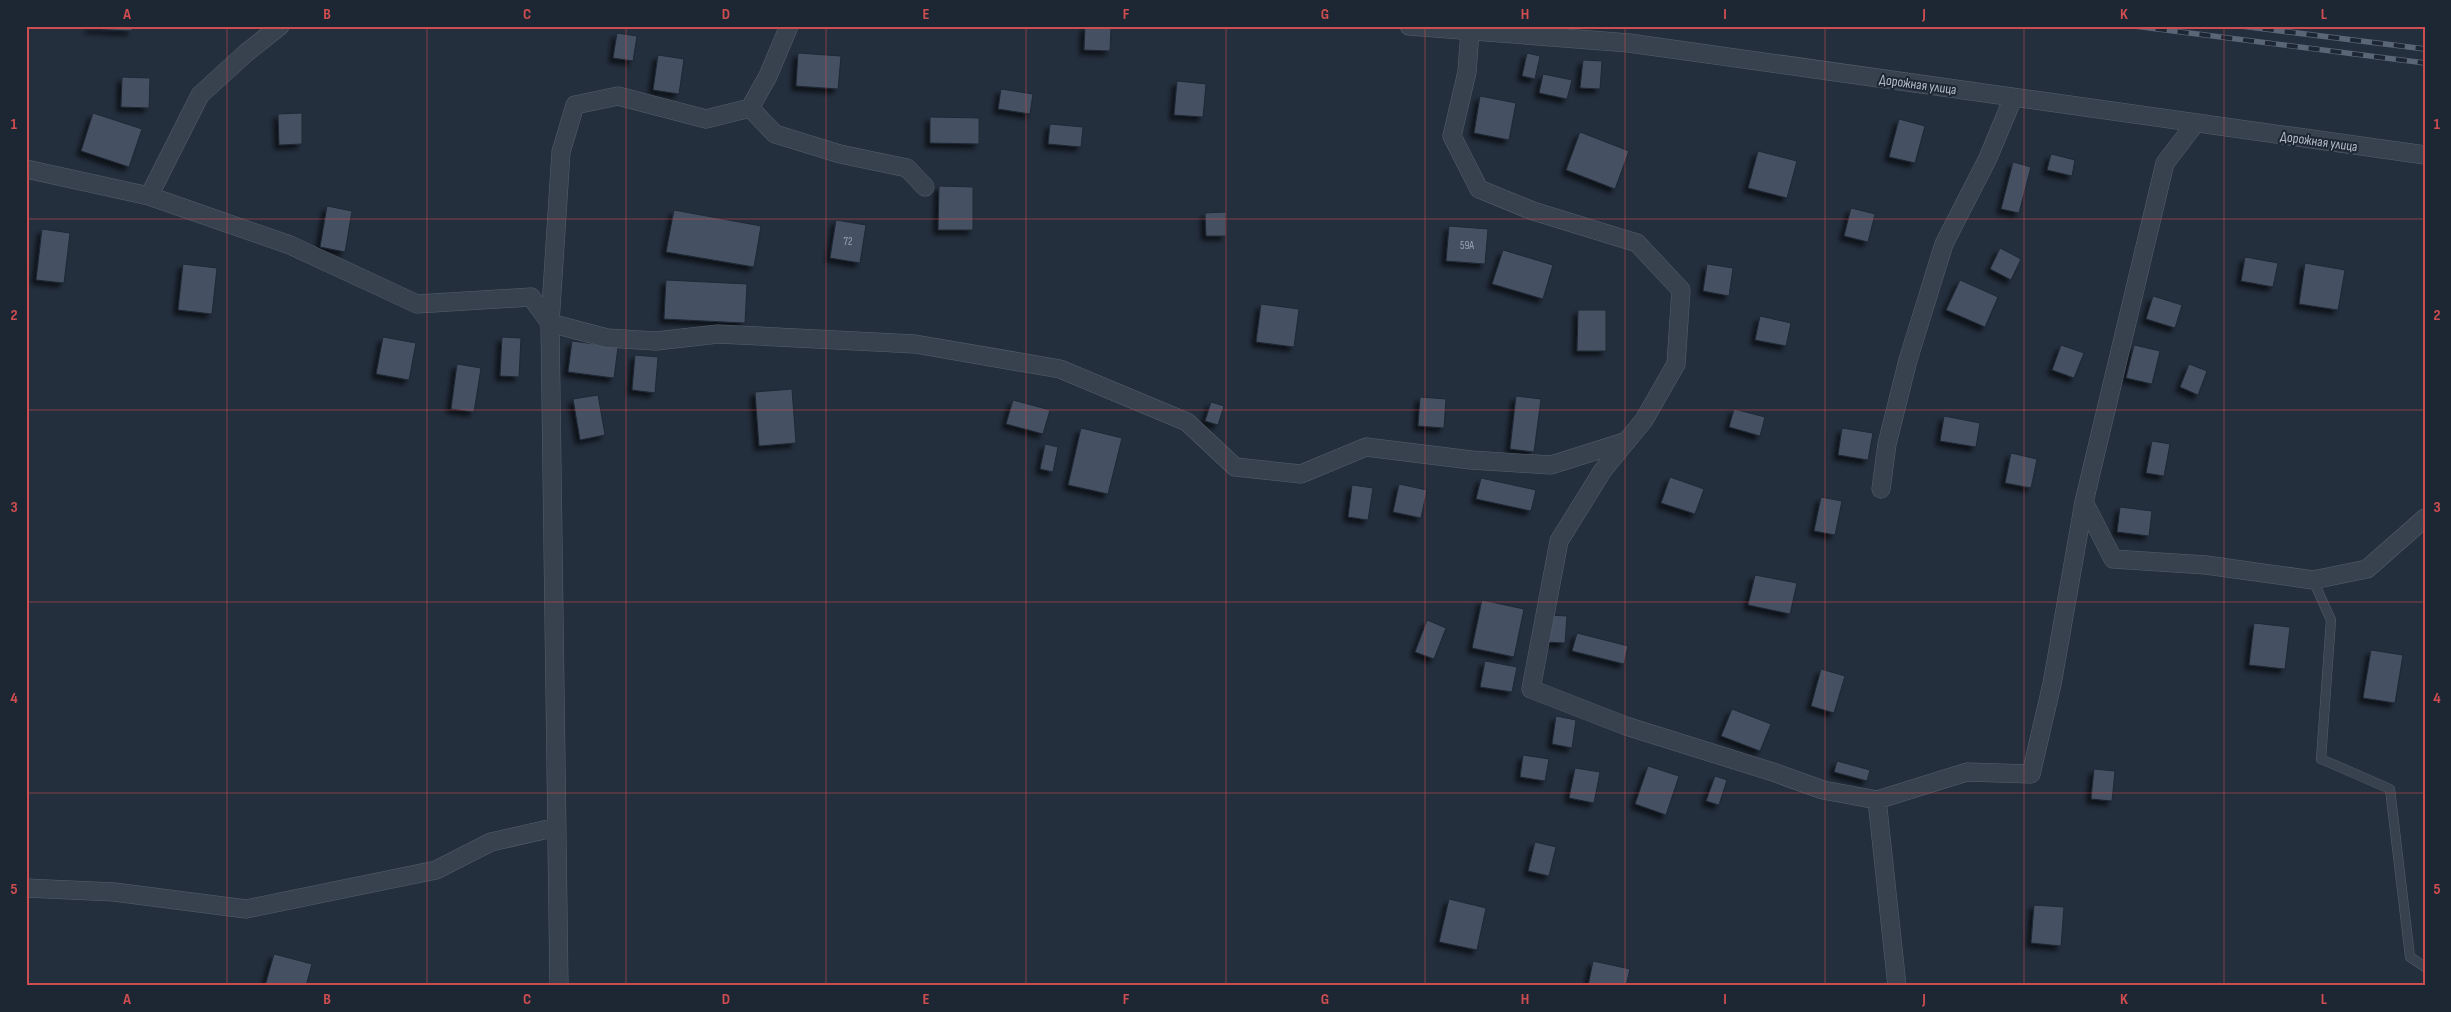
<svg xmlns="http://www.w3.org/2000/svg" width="2451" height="1012" viewBox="0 0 2451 1012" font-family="'Sofia Sans Condensed',sans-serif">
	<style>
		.building { fill: #455162; stroke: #1f2835; filter: url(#shadow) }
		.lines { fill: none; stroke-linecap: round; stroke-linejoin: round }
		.service-casing { stroke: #565f6c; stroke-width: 10 }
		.minor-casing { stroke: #565f6c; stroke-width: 19 }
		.service { stroke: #38414e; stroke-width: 9 }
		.minor { stroke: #38414e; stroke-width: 18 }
		.rail-casing { stroke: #5a6575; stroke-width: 5.5 }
		.rail { stroke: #1d2633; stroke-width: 4; stroke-dasharray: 11; stroke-linecap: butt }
		.grid { fill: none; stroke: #ce4d50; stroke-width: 1; stroke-opacity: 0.55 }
		.labels { text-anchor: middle; stroke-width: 4; stroke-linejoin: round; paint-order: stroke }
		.number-label { font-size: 11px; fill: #98a1af }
		.street-label { font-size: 14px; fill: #b4bcc9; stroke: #1d2633 }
		.neatline { fill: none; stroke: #ce4d50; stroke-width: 2 }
		.grid-label { font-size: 16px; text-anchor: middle; font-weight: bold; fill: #ce4d50 }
	</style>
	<defs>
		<filter id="shadow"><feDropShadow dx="-4.5" dy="4.5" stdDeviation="2.5" flood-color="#0009"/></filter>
	</defs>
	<rect width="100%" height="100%" fill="#242f3e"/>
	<path class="building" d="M90,26h42v5l-43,-2z
		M1085,26h26l-1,25 -26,-1z
		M617,33l20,3 -4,25 -20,-3z
		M798,53l43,3 -3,33 -42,-3z
		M1527,53l13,3 -5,23 -13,-3z
		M658,55l26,4 -5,35 -26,-4z
		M1583,60l19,1 -2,28 -20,-1z
		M1543,74l29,6 -5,19 -28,-6z
		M122,77l28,1 -1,30 -28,-1z
		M1177,81l29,3 -3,33 -29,-2z
		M1001,89l32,5 -3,20 -32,-5z
		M1480,96l36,7 -7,37 -35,-7z
		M93,113l49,16 -13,38 -48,-16z
		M302,113v31l-23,1 -1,-31z
		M930,117l49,1v26l-49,-1z
		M1899,119l26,7 -10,37 -26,-6z
		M1050,124l33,3 -2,20 -33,-3z
		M1580,132l49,19 -14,38 -49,-19z
		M1758,151l39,10 -10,37 -39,-10z
		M2051,154l24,6 -3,16 -25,-6z
		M2013,162l18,5 -12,46 -18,-4z
		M939,186l34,1v43h-35z
		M327,206l25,5 -7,41 -25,-5z
		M1851,208l24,6 -7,28 -24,-6z
		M674,210l87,16 -7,41 -88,-15z
		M1226,212v24h-20l-1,-23z
		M836,220l30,5 -6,38 -30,-5z
		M1449,226l39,3 -3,35 -39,-3z
		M42,229l28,4 -6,50 -28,-3z
		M2000,248l21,11 -10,21 -21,-11z
		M1503,250l50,15 -10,34 -51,-15z
		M2245,257l33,6 -5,24 -32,-6z
		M2305,263l40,7 -7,40 -39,-6z
		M183,264l34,4 -5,46 -34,-4z
		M1707,264l26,4 -4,28 -26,-5z
		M666,280l81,4 -2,39 -81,-4z
		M1960,280l38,17 -13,30 -39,-17z
		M2153,296l29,9 -7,23 -29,-9z
		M1261,304l38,5 -5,38 -38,-5z
		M1578,310h28v41h-29z
		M1760,316l31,7 -5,23 -31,-6z
		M383,337l33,6 -7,37 -33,-6z
		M502,337l19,1 -2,39 -19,-1z
		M572,341l46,6 -4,31 -46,-6z
		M2061,345l23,8 -10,25 -22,-8z
		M2134,345l26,6 -8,33 -26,-6z
		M635,355l23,2 -3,36 -23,-3z
		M457,364l24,4 -7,44 -23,-3z
		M2189,364l18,7 -9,24 -18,-8z
		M792,389l4,54 -37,3 -4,-54z
		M598,395l7,40 -25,5 -7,-41z
		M1516,396l25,3 -7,53 -24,-3z
		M1420,397l26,2 -2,29 -26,-2z
		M1013,400l37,10 -7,24 -37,-10z
		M1211,402l13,4 -6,19 -13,-4z
		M1734,409l31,8 -5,19 -31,-9z
		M1944,416l36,7 -4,24 -36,-6z
		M1081,428l41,10 -14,56 -40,-9z
		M1842,428l31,5 -5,27 -30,-5z
		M2152,441l18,3 -6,32 -18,-3z
		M1045,444l13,3 -5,25 -13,-3z
		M2011,453l26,6 -6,29 -26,-5z
		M1670,477l34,12 -9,25 -34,-11z
		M1481,478l55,12 -5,21 -55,-12z
		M1399,484l28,6 -6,28 -28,-6z
		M1352,485l21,3 -5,32 -20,-3z
		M1821,497l21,4 -7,34 -21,-4z
		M2120,507l32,4 -3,25 -32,-4z
		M1755,575l42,8 -7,31 -42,-9z
		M1482,600l42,9 -10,48 -42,-9z
		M1547,615l20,1 -2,27 -19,-1z
		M1427,620l19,8 -12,31 -19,-7z
		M2254,623l36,4 -5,42 -36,-4z
		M1577,633l51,13 -4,18 -52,-13z
		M2371,650l32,5 -8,48 -32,-5z
		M1485,661l32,6 -5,25 -32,-5z
		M1821,669l24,7 -11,37 -23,-7z
		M1732,709l39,15 -11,27 -39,-15z
		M1556,716l20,4 -4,28 -20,-4z
		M1523,755l26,4 -4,22 -25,-4z
		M1837,761l33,9 -3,11 -33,-9z
		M1648,766l31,10 -13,39 -31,-11z
		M1575,768l25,4 -6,31 -25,-5z
		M2094,769l21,2 -3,30 -21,-2z
		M1715,776l12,4 -8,25 -13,-4z
		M1535,842l21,5 -7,29 -21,-5z
		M1449,899l37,9 -9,42 -38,-8z
		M2034,905l30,2 -3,39 -30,-3z
		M274,954l38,10 -6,22h-41z
		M1593,961l37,8 -4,17h-38z"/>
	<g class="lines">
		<defs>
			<path id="service" d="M2313,580l18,40 -10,139 69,30 20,168 15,10"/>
			<path id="minor" d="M1409,26l220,17 796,112
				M1470,31l-3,41 -15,64 27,53 54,22 104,32 44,47 -5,74 -32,56 -41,50 -44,71 -28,148 95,37 147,46 50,18 54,10 20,186
				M750,108l25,26 65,20 67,14 18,19
				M26,169l123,27 141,49 127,59 114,-7 19,26 57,15 49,3 62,-7 197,10 145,25 127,53 48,45 66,7 65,-27 105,13 80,5 76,-24
				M149,196l51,-101 46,-42 34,-27
				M1881,489l6,-45 21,-84 36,-116 44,-86 25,-60
				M2084,502l29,57 93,6 107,15 54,-11 58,-51
				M1877,800l90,-28 64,2 21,-90 32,-182 81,-339 30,-39
				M26,888l88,4 132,17 190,-39 55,-28 66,-15
				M559,986l-9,-663 11,-171 14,-47 43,-9 88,23 44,-11 18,-32 21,-50"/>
		</defs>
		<use href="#service" class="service-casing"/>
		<use href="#minor" class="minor-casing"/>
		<use href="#service" class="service"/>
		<use href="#minor" class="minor"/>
		<defs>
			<path id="rail" d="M2134,26l291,37
				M2241,26l184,23"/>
		</defs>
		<use href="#rail" class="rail-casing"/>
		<use href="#rail" class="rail"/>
	</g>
	<path class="grid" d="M227,26v960M427,26v960M626,26v960M826,26v960M1026,26v960M1226,26v960M1425,26v960M1625,26v960M1825,26v960M2024,26v960M2224,26v960M26,219h2399M26,410h2399M26,602h2399M26,793h2399"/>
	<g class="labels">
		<g class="number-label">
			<text x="848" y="245">72</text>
			<text x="1467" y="249">59А</text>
		</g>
		<g class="street-label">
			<text transform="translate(1918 84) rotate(8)" y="5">Дорожная улица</text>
			<text transform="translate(2319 141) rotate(8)" y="5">Дорожная улица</text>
		</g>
	</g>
	<rect width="2451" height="1012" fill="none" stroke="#1d2633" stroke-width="55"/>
	<rect x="28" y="28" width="2396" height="956" class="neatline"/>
	<g class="grid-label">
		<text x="127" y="19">A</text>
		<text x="327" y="19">B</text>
		<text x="527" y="19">C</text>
		<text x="726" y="19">D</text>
		<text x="926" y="19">E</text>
		<text x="1126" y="19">F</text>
		<text x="1325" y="19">G</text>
		<text x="1525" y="19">H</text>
		<text x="1725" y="19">I</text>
		<text x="1924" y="19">J</text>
		<text x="2124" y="19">K</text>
		<text x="2324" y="19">L</text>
		<text x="14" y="129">1</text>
		<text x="2437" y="129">1</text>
		<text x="14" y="320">2</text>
		<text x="2437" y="320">2</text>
		<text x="14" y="512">3</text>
		<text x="2437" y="512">3</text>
		<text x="14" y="703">4</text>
		<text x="2437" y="703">4</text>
		<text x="14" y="894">5</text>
		<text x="2437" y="894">5</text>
		<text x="127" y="1004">A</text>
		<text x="327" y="1004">B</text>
		<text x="527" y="1004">C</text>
		<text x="726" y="1004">D</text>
		<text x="926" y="1004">E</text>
		<text x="1126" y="1004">F</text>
		<text x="1325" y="1004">G</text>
		<text x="1525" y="1004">H</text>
		<text x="1725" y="1004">I</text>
		<text x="1924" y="1004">J</text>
		<text x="2124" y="1004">K</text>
		<text x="2324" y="1004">L</text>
	</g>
</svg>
